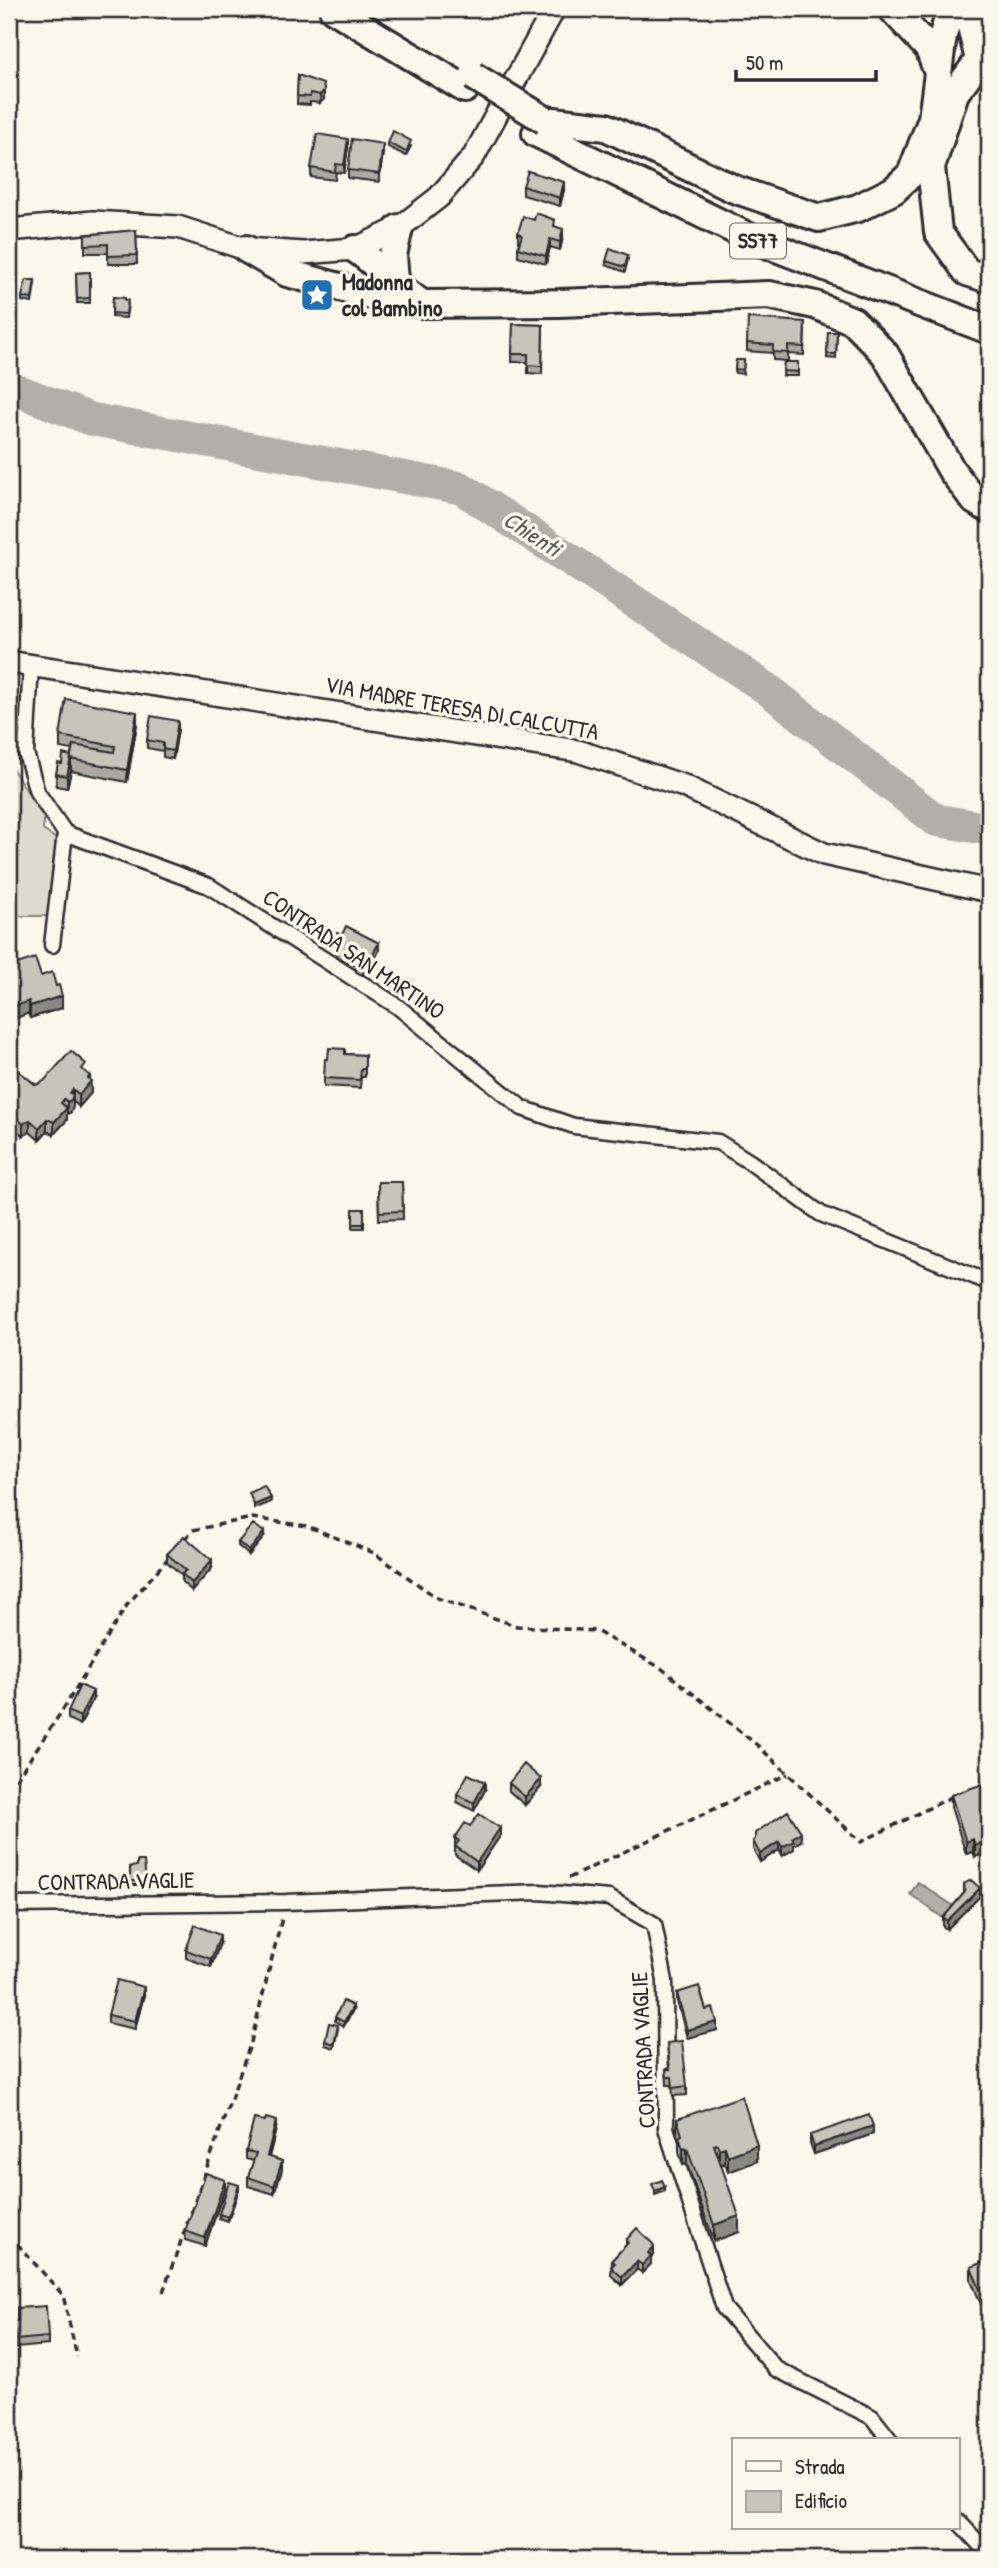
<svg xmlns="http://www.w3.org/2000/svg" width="998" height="2568" viewBox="0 0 998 2568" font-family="'Patrick Hand',sans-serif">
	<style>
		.green { fill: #dddad0; stroke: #84827e; stroke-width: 2 }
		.water { fill: #b1afa7; stroke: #7b7a75; stroke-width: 2 }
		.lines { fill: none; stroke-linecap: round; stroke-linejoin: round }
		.river { stroke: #b1afa7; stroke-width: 33 }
		.street-casing { stroke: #2b2b2b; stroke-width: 19 }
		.secondary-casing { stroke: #2b2b2b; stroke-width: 26 }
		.highway-casing { stroke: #2b2b2b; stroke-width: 32 }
		.path { stroke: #2b2b2b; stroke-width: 3.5; stroke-dasharray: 7 5; stroke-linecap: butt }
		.street { stroke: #fbf7ec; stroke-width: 14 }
		.secondary { stroke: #fbf7ec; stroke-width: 21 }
		.highway { stroke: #fbf7ec; stroke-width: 26 }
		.highway-bridge-casing { stroke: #2b2b2b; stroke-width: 32; stroke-linecap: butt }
		.highway-bridge { stroke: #fbf7ec; stroke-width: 26 }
		.wall { fill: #aba9a2; stroke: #2b2b2b; stroke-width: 2 }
		.shaded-wall { fill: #8b8984; stroke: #2b2b2b; stroke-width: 2 }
		.building { fill: #c7c4bc; stroke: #2b2b2b; stroke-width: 2 }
		.labels { text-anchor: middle; stroke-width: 7; stroke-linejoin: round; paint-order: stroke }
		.shield { fill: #fbf7ec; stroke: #696865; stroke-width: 2 }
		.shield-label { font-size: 21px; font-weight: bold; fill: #2b2b2b }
		.poi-label { font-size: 23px; font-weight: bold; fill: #2b2b2b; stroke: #fbf7ec; text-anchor: start }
		.street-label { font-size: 23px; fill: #2b2b2b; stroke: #fbf7ec }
		.water-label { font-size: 24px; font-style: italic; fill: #5a5956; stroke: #fbf7ec }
	</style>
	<rect width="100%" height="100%" fill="#fbf7ec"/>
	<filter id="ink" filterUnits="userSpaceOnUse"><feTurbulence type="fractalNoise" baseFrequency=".0143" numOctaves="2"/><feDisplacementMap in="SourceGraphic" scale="14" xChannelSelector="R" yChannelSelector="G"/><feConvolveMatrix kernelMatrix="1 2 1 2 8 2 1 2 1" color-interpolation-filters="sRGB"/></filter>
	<g filter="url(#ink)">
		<path class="green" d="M9,763l35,55 -1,12 18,12 -12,74h-40z"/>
		<path class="water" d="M918,1882l37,25 -9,13 -36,-26z"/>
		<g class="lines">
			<path class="river" d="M9,387l81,32 371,69 305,200 170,132 53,9"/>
			<defs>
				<path id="street" d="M31,665l-5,88 11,39 28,41 -13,112
					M65,833l144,53 188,120 125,102 52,18 144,16 32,20 71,52 162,66 6,-1
					M9,1905l277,-3 253,-10 70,6 45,26 11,57 1,147 58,180 52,61 96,48 18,23
					M958,2521l27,29 2,9"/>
				<path id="secondary" d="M9,230l84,-8 85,5 68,22 57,4 52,-4 44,-21 40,-31 35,-41 80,-147
					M9,662l569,89 106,35 140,68 165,37"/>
				<path id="highway" d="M333,9l132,80
					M892,9l37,40 8,21
					M967,9l12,51
					M989,50l-10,10 -24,33 -24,74 7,65 29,40 22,7
					M545,120l61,7 128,62 85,29 39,-10 36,-18 17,-16 21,-55 11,-84 8,-26
					M536,133l217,106 236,91
					M246,249l41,24 79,21 56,10 137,-1 210,-8 46,10 38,16 32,33 67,117 23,30 14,8
					M355,249c24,16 42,38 66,54
					M395,281l-2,-26 6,-27"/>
			</defs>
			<use href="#street" class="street-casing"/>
			<use href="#secondary" class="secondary-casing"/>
			<use href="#highway" class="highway-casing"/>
			<path class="path" d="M185,1539l8,-9 59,-12 55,8 67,27 63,45 80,28 79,5 65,37 96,77 104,97 92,-46
				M9,1790l53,-79 65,-106 43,-49
				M569,1878l219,-104
				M9,2235l54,60 14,62
				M163,2292l88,-250 31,-124"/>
			<use href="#street" class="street"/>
			<use href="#secondary" class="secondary"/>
			<use href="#highway" class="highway"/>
			<defs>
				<path id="highway-bridge" d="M473,76l72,44"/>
			</defs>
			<use href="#highway-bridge" class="highway-bridge-casing"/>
			<use href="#highway-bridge" class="highway-bridge"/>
		</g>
		<path class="wall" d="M298,75l26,24 -4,4 -10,-1v3l-13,-1z
			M388,143l23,3 -5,10 -18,-9z
			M348,147l-4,26 -8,-1 -1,8 -24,-3v-9z
			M383,152l-4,30 -31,-4v-8z
			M523,186l41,4 -4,16 -37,-11z
			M555,226l8,11 -3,13 -10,-3 -4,17 -28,-8v-8l2,-6h-2v-9z
			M136,230l1,34h-29v-11h-23v-18z
			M628,259l-3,13 -19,-7v-4z
			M90,272v31h-13l-1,-30z
			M35,284l-3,19 -10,-2v-4z
			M113,297l15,7 -2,14 -14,-1z
			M513,324l30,1 -1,49 -14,-1v-11h-16z
			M805,330l-1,25 -16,-1v7l-15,-1v-7l-26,-2v-8z
			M828,332h9l-1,27 -9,-1z
			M736,360h8l-1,14 -8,-1z
			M784,362h14v14h-15z
			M137,724l-10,58 -56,-11 -4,17 -11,-2v-12l6,-10 9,-8 1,-6 -12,-2v-12z
			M178,729l-5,30 -10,-2v-6l-16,-3v-8z
			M334,939l45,12 -3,5 1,9 -5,9 -8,-3 -2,4 -6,-3v-6l-20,-10v-8l-2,-1z
			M11,966l30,10 15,10 6,22 -32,10 -19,-43z
			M9,1050l7,19 20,16 50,-13 4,8 1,13 -12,14 -6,-6 -2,11 -4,2v6l-13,14 -7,-3 -8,9 -9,-8 -7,4 -13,-13z
			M345,1054l20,1v22h-4l-1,11 -36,-2v-8l4,-19z
			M378,1182h24l1,37 -24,1z
			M353,1209h11v19h-11z
			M264,1537l-15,18 -11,-9v-4z
			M167,1554l45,14 -20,23 -10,-9v-7l-15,-13z
			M93,1699l-13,26 -12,-6v-8z
			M509,1783l32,4 -16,18 -16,-14z
			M485,1790l-11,21 -17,-9v-8z
			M989,1791v61l-14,5 -2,-5 -7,2 -15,-47v-12z
			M470,1826l30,10 -23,34 -22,-15v-17z
			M753,1841h48l-7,4v4l-12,7 -3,-6 -19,12 -7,-13z
			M130,1867l16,14v4h-16z
			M964,1884l16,12 -33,33 -4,-2v-9l21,-25z
			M220,1943l-9,24 -25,-9v-8z
			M677,1993l29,17 11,20 -30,8 -10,-37z
			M144,1995l-9,34 -27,-6v-8z
			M353,2010l-9,16 -9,-5v-4z
			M338,2029l-4,19 -9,-3v-4z
			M667,2043l20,43v9l-14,1 -1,-11h-5l-1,-16h3z
			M677,2119l80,42 -29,11 -3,-9 -4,2 18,67 -25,9 -27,-77 -4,1 -4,-13v-11l-2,-6z
			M276,2129l-7,28 13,13 -8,24 -26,-8v-9l6,-16 -8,-2v-8z
			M873,2134l-59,20 -4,-11v-8z
			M225,2188l-20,58 -20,-6v-9z
			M239,2189l-11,32 -9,-3v-4z
			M626,2240l28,15 -3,3v6l-9,9 -5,-4 -15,16 -11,-10 1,-15 14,-15z
			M989,2260l-5,51 -13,-31v-13z
			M17,2308l31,29v8l-32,3 -2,-27h3z"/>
		<path class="shaded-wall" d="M324,90v9l-4,4v-8z
			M348,139v8l-4,26v-8z
			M383,144v8l-4,30v-8z
			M564,182v8l-4,16v-8z
			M563,229v8l-3,13v-8z
			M550,239v8l-4,17v-8z
			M137,712v12l-10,58v-12z
			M178,721v8l-5,30v-8z
			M71,757v14l-4,17v-12z
			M379,943v8l-7,12v-8z
			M377,957v8l-5,9v-8z
			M62,996v12l-32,10v-12z
			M29,1001v12l-20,8v-13z
			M16,1056v12l-6,8v-12z
			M90,1076l1,17 -12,14v-12z
			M73,1089v18l-2,5 -4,2v-12l3,-9z
			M12,1102v11l-2,-2 -1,6v-12z
			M67,1108v12l-13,14v-12z
			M47,1119v12l-8,9v-12z
			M30,1120v12l-7,4v-12z
			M271,1498v4l-17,7v-4z
			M264,1532v5l-15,18v-4z
			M212,1560v8l-20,23v-8z
			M93,1691v8l-13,26v-8z
			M541,1779v8l-16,18v-8z
			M485,1782v8l-11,21v-8z
			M500,1828v8l-23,34v-8z
			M801,1832v9l-7,4v4l-12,7v-9l10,-9z
			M973,1839v13l-7,2v-12z
			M989,1840v12l-14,5v-12z
			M779,1842v8l-19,12v-8z
			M980,1888v8l-33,33v-8z
			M220,1935v8l-9,24v-8z
			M144,1987v8l-9,34v-8z
			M353,2006v4l-9,16v-4z
			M717,2022v8l-30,8v-8z
			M276,2121v8l-9,35v-8z
			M873,2126v8l-59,20v-8z
			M757,2145v16l-29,11v-16z
			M725,2147v16l-6,2v-16z
			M687,2148v16l-4,1v-16z
			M282,2161v9l-8,24v-8z
			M225,2180v8l-20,58v-8z
			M239,2185v4l-11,32v-4z
			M665,2187v4l-10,4v-4z
			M739,2216v16l-25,9v-16z
			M654,2247v8l-3,3v6l-9,9v-8l6,-12z
			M637,2261v8l-15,16v-8z
			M989,2297v12l-5,2v-12z"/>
		<path class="building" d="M298,75l25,9 1,6 -4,5 -10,-2v4l-13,-1z
			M393,131l18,10 -5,11 -18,-9z
			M317,134l31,5 -4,26 -8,-1 -1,8 -24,-4z
			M352,139l31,5 -4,30 -31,-4z
			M528,171l36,11 -4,16 -37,-12z
			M536,213l19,7 -1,6 9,3 -3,13 -10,-3 -4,17 -28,-8 4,-13 -4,-2 5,-17 11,4z
			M136,230l1,25 -29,1v-12l-23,1v-10z
			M610,248l18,7 -3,12 -19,-6z
			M90,272v26l-13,1 -1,-26z
			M26,280h9l-3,19 -10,-2z
			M113,297l12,1v2h3l-2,14 -14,-1z
			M748,318l57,4 -1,25 -16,-1v7l-15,-1v-7l-26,-2z
			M513,324l30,1 -1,41 -14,-1v-11h-16z
			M828,332h9l-1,22h-9z
			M736,360h8l-1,10 -8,-1z
			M784,362h14v10l-15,-1z
			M66,699l71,13 -10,58 -56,-11v-2l-4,19 -11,-2 2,-11 4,1 1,-10 8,2 2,-11 41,7 1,-6 -55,-10z
			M151,716l27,5 -5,30 -10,-2v-6l-16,-3z
			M346,926l33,17 -7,12 5,2 -5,9 -8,-4 -2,5 -6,-3 3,-5 -23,-11 3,-6 -5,-3 3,-6 5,2z
			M35,958l6,18 11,-4 4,14 3,-1 3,11 -32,10 -1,-5 -20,7v-32l5,-2 -3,-8z
			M329,1048l16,1v5l20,1v14h-4l-1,11 -36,-2 1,-19h3z
			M9,1050l7,6 -6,8 26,21 8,-4 27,-30 15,13 -4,5 8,7 -2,2 3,3 -12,14 -6,-6 -3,4 3,2 -2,5 -4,2 -3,-3 -3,4 6,5 -13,14 -7,-3 -8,9 -9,-8 -7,4 -13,-13 5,-6 -3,-3 -3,3z
			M378,1182h24l1,29 -24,1z
			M353,1209h11v15h-11z
			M264,1486l7,12 -17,7 -5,-12z
			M253,1524l11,8 -15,19 -11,-9z
			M184,1536l28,24 -20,23 -10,-9 4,-4 -19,-16z
			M80,1685l13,6 -13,26 -12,-6z
			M524,1764l17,15 -16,18 -16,-14z
			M468,1774l17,8 -11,21 -17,-9z
			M986,1783l3,8v49l-14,5 -2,-6 -7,3 -15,-47z
			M788,1811l13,21 -9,6 2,3 -12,6 -3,-5 -19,12 -7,-13 2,-2v-6z
			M479,1814l21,14 -23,34 -22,-16 4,-5 -4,-3 10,-15 5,3z
			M9,1837l4,3 -4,5z
			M137,1861h7l2,20h-16v-14l7,-1z
			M971,1880l9,8 -33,33 -4,-3 22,-26 -1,-8z
			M195,1925l25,10 -9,24 -25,-9z
			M117,1980l27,7 -9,34 -27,-6z
			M699,1986l7,24 7,-2 4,14 -30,8 -10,-37z
			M343,2001l10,5 -9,16 -9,-5z
			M329,2023l9,2 -4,19 -9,-3z
			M682,2041l5,45 -14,2 -1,-11h-5l-1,-8h4l-3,-26z
			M742,2096l15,49 -29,11 -3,-9 -6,2 -2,-5 -3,1 25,71 -25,9 -27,-77 -4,1 -4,-12 3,-2 -5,-16z
			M869,2115l4,11 -59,20 -4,-11z
			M266,2118l10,3 -9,35 15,5 -8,25 -26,-9 8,-24 -10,-2 8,-32 11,2z
			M206,2173l19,7 -20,58 -20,-7z
			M662,2180l3,7 -10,4 -3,-7z
			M229,2182l10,3 -11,32 -9,-3z
			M637,2228l16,16 1,3 -6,6 3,3 -9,9 -5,-4 -15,16 -11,-10 4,-4 -3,-3 16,-17 -2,-3z
			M989,2260v37l-5,2 -13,-32z
			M46,2306l2,31 -32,3 -2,-19h4l-1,-13z"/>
	</g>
	<defs>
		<symbol id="sight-square" viewBox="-11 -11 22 22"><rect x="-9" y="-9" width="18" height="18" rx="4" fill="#1f6fb2" stroke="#fbf7ec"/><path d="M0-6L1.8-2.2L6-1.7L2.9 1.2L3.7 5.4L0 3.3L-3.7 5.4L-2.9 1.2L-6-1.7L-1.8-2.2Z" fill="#fff"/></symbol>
	</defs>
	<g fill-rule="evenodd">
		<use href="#sight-square" x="298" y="276" width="38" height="38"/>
	</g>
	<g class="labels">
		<rect class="shield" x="730" y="223.5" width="56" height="35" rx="5"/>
		<g class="shield-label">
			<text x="758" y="248">SS77</text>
		</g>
		<g class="poi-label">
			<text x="342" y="290">Madonna<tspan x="342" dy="26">col Bambino</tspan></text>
		</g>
		<g class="street-label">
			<text transform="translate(462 708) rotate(10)" y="8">VIA MADRE TERESA DI CALCUTTA</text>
			<text transform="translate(354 954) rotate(34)" y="8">CONTRADA SAN MARTINO</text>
			<text transform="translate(116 1881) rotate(-1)" y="8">CONTRADA VAGLIE</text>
			<text transform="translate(643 2050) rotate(-93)" y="8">CONTRADA VAGLIE</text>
		</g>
		<g class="water-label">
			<text transform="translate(532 534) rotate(33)" y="8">Chienti</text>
		</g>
	</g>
	<rect width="998" height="2568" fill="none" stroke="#fbf7ec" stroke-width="35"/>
	<rect x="18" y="18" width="963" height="2533" fill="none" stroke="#2b2b2b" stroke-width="2.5" filter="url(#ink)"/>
	<rect x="732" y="2438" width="228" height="91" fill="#fbf7ec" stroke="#a8a59f" stroke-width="2"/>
	<rect x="746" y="2461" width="35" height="10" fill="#fbf7ec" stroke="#a8a59f" stroke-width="2"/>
	<text x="795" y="2474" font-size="21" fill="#2b2b2b">Strada</text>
	<rect x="746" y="2491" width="35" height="21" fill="#c7c4bc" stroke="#a8a59f" stroke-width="2"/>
	<text x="795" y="2508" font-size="21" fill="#2b2b2b">Edificio</text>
	<path d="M736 70v10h140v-10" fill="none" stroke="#2b2b2b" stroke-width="3.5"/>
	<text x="746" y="70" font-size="21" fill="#2b2b2b" stroke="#fbf7ec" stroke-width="5" paint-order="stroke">50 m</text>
</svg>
